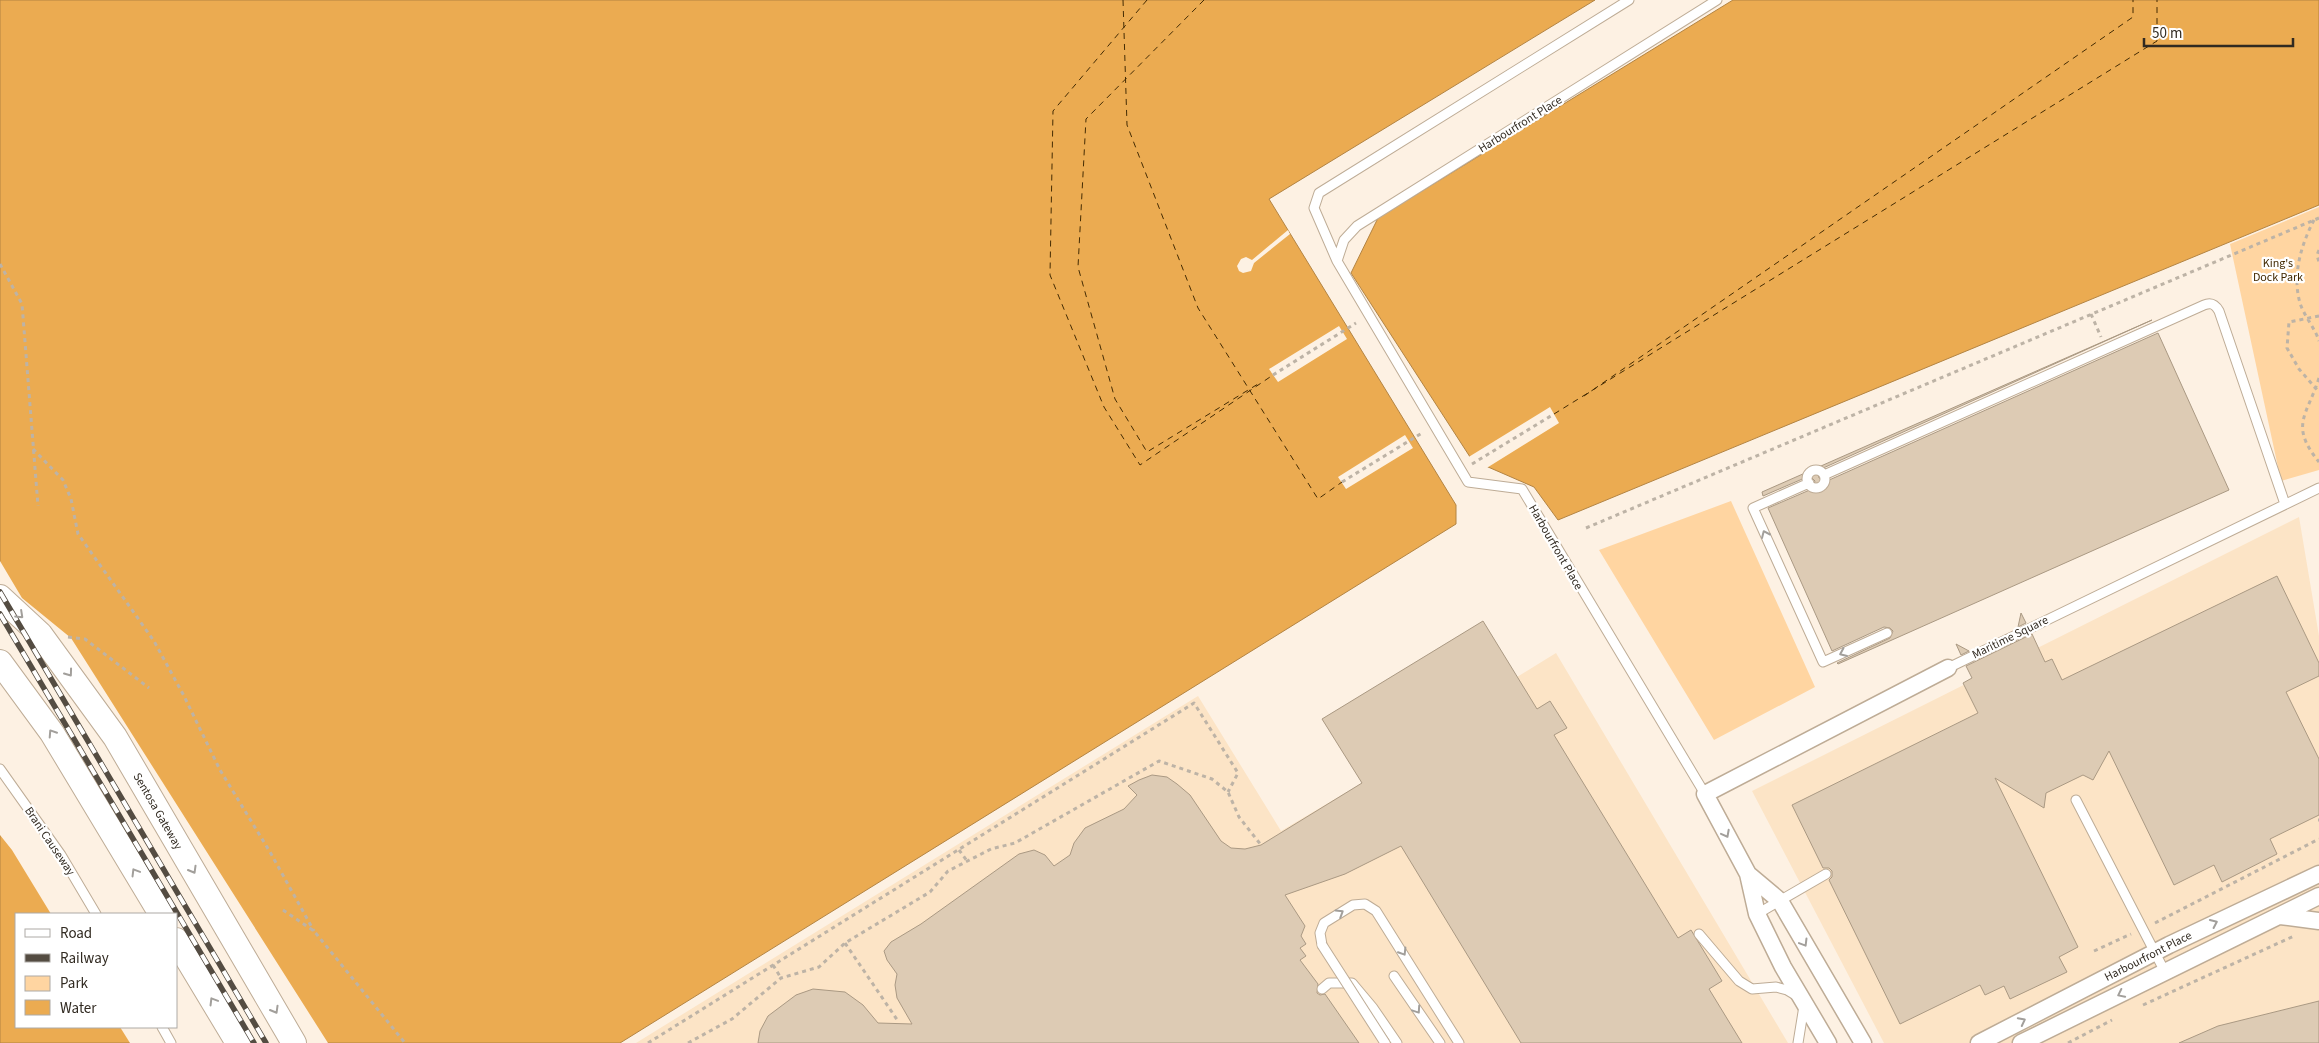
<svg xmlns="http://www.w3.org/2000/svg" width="2319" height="1043" viewBox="0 0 2319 1043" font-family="'Source Sans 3',sans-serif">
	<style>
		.built { fill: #fce4c6 }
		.green { fill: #ffd5a1 }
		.water { fill: #ebab51; stroke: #b38443; fill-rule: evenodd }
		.pier { fill: #fdf1e3 }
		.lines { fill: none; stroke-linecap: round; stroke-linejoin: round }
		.ferry { stroke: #442b03; stroke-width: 1; stroke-dasharray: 6 5; stroke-linecap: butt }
		.building { fill: #ddcbb4; stroke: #aa9983 }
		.service-casing { stroke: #beac96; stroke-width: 11 }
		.minor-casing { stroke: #beac96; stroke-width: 19 }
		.secondary-casing { stroke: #beac96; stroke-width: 26 }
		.path { stroke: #bdb3a6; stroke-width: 3; stroke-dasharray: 4 4; stroke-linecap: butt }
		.service { stroke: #fff; stroke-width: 9 }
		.minor { stroke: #fff; stroke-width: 16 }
		.secondary { stroke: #fff; stroke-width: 24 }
		.rail-casing { stroke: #544c42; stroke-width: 5.5 }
		.rail { stroke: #fff; stroke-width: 4; stroke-dasharray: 11; stroke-linecap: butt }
		.service-bridge-casing { stroke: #beac96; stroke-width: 11; stroke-linecap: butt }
		.service-bridge { stroke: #fff; stroke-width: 9 }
		.oneway { stroke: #a29f9b }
		.labels { text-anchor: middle; stroke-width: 4.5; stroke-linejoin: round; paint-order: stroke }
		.street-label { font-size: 12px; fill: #312a21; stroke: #fff }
		.park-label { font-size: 12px; fill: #412800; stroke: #fff }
	</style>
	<rect width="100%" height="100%" fill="#fdf1e3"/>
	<path class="built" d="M2299,517l20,119v407h-435l-132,-252z
		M1483,621l34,56 39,-24 232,390h-1152l562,-347 83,135 81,-48 -40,-64z"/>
	<path class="green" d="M2319,207v263l-38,11 -51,-237z
		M1731,501l84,186 -101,53 -115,-190z"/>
	<path class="water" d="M0,0h1595l-326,199 187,306v19l-836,519h-620zM16,914h160v113h-160z
		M1733,0h586v205l-761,315 -24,-33 -62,-27 -121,-187 27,-55z"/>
	<path class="pier" d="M1288,230l2,4 -36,29 -3,8 -8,2 -4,-2 -2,-5 4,-7 5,-2 6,3z
		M1339,326l8,13 -69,43 -9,-13z
		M1550,407l9,16 -74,46 -15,-7 -3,-4z
		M1405,435l8,13 -67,41 -8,-12z
		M0,561l22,37 49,40 257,405h-198l-10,-16h56v-113h-125l-39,-64 -12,-15z"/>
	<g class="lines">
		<path class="ferry" d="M1123,0l4,125 71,183 120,191 24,-17
			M1147,0l-94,111 -3,164 54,132 36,58 133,-90
			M1204,0l-118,119 -8,148 37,132 32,53 111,-68
			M1584,396l549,-379v-17
			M1554,414l603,-373v-41"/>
	</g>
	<path class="building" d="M2152,320l-331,149 -3,5 1,4 8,3 331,-148 71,157 -391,174 -1,-1 53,-25 3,-7 -3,-3 -6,-1 -52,24 -64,-143 44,-19 3,-8 -3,-3 -5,-1 -44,19 -1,-4z
		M2277,576l42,87v13l-33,16 33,67v56l-49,24 7,15 -55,28 -8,-17 -40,20 -65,-134 -16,29 -10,-5 -37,18 -2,15 -49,-30 83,169 -19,10 8,15 -57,27 -6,-13 -19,9 -5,-10 -80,39 -71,-144 3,-3v-6l-3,-3h-6l-31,-63 186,-92 -15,-30 9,-5 -6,-12 66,-32 13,28 7,-3 10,21z
		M2021,613l5,10 -8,4z
		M1483,621l54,88 13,-8 17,27 -13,7 124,203 13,-8 31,51 -13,8 33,54h-221l-120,-197 -56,28 -60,21 20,31 -4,10 5,8 -6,4 6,8 -6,4 18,24 -1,9 3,2 5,-1 34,49h-601l2,-12 8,-15 28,-21 17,-6 32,3 18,13 15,18 34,1 -15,-26 -2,-13 2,-11 -10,-14 -3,-9 7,-9 30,-18 98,-70 15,-4 11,5 9,11 16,-11 4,-12 11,-15 39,-19 13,-14 -9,-9 11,-6 13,-5 15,2 10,7 13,11 31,46 10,7 14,1 16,-4 101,-62 -40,-64z
		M1956,644l13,7 -8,4z
		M2319,1001v42h-140l39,-17z"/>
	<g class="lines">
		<defs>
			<path id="service" d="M1629,0l-310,193 -5,15 23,53 131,221 54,7 183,305
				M1337,261l7,-21 13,-14 360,-226
				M1807 479a9 9 0 1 1 18 0a9 9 0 1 1-18 0Z
				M1824,475l380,-170c7,-3 11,-1 15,6l66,193
				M1809,483l-56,25 70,154 64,-29
				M1948,668l371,-180
				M0,769l61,86 35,59
				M2076,800l89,172
				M1757,914l69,-40
				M1699,934l40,47 13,8 24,-2 11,3 10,6
				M1322,945l-2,-12 4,-10 29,-18 12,-1 11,7 83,132
				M1394,976l46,67
				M1322,989l7,-6h23l21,25 24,35
				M162,1027l9,16
				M1798,1043l6,-37"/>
			<path id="minor" d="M1748,874l32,27 83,142
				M2280,916l39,5
				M1828,1043l-45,-76 -26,-53 -9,-40 -43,-80 243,-126
				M1979,1043l190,-98 150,-71
				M2021,1043l298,-147"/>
			<path id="secondary" d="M0,597l40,37 75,103 179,306
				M0,662l52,71 109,181
				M176,940l62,103"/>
		</defs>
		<use href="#service" class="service-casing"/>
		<use href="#minor" class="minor-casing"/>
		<use href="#secondary" class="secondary-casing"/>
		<path class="path" d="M2314,220c-13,25 -22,55 -14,83 4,13 15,25 19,38
			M2319,250l-2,5 2,7
			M0,264l22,40 16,202
			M2091,314l10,23
			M2319,316l-30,6 -2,26 12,21 20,23
			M1273,375l83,-52
			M2319,378c-12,38 -30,47 0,84
			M33,449l30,31 8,19 7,35 76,107 30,55 36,74 50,82 44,79
			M1472,464l82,-50
			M1342,482l80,-49
			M1586,528l733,-310
			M68,637l17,2 64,49
			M2318,820h1
			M959,850l8,11
			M283,910l31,21 91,112
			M2155,923l164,-84
			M845,943l53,78
			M2094,951l37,-17
			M773,965l8,13
			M2143,1005l151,-69
			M648,1043l546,-340 44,70 -10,19
			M688,1043l44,-24 49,-41 38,-11 26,-24 85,-51 18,-21 43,-22 24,-6 144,-82 53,18 16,13 11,25 22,28
			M2068,1043l44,-23"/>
		<use href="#service" class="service"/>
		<use href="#minor" class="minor"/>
		<use href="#secondary" class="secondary"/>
		<defs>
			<path id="rail" d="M0,592l266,451
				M0,614l254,429"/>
		</defs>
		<use href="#rail" class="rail-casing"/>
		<use href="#rail" class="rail"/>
		<defs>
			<path id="service-bridge" d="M1322,945l63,98"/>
		</defs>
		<use href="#service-bridge" class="service-bridge-casing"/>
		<use href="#service-bridge" class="service-bridge"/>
	</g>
	<defs><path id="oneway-chevron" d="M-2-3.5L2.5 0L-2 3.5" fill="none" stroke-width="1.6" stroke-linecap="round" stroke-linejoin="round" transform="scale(1.25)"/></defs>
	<g class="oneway">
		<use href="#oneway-chevron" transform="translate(1765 534) rotate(-114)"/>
		<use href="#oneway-chevron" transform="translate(20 615) rotate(43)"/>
		<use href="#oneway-chevron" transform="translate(1843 653) rotate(156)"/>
		<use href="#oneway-chevron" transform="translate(69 673) rotate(54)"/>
		<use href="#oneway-chevron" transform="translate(52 733) rotate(-123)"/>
		<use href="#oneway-chevron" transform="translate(1726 834) rotate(62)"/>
		<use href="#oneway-chevron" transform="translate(193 870) rotate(60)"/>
		<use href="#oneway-chevron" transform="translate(135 872) rotate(-121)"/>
		<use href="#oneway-chevron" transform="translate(1340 913) rotate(-32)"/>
		<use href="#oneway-chevron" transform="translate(2214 923) rotate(-25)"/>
		<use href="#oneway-chevron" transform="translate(1804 943) rotate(59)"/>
		<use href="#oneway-chevron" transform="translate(1403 952) rotate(58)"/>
		<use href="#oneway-chevron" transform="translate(2121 994) rotate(154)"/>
		<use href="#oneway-chevron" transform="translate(213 1001) rotate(-121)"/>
		<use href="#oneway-chevron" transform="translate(275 1010) rotate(60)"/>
		<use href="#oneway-chevron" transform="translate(1417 1010) rotate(56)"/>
		<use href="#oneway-chevron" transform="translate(2022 1021) rotate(-27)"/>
	</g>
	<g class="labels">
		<g class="street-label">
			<text transform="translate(1520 124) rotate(-32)" y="4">Harbourfront Place</text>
			<text transform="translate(1556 547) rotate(60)" y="4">Harbourfront Place</text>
			<text transform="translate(2010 637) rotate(-26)" y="4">Maritime Square</text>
			<text transform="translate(158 811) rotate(60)" y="4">Sentosa Gateway</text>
			<text transform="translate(50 841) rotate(56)" y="4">Brani Causeway</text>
			<text transform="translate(2148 956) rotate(-27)" y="4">Harbourfront Place</text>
		</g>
		<g class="park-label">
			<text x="2278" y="267">King's<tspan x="2278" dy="14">Dock Park</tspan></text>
		</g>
	</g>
	<rect x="15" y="913" width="162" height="115" fill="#ffffff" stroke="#adaaa6"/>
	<rect x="25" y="929" width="25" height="8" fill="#ffffff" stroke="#adaaa6"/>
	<text x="60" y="938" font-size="15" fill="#312a21">Road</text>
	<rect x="25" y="954" width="25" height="8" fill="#544c42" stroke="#adaaa6"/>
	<text x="60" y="963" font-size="15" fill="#312a21">Railway</text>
	<rect x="25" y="976" width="25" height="15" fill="#ffd5a1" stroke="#adaaa6"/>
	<text x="60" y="988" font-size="15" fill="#312a21">Park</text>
	<rect x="25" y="1000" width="25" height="15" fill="#ebab51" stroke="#adaaa6"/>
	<text x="60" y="1013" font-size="15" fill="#312a21">Water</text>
	<path d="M2144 38v8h149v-8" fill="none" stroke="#312a21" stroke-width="2.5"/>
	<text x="2152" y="38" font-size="15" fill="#312a21" stroke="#ffffff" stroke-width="4" paint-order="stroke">50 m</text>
</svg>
